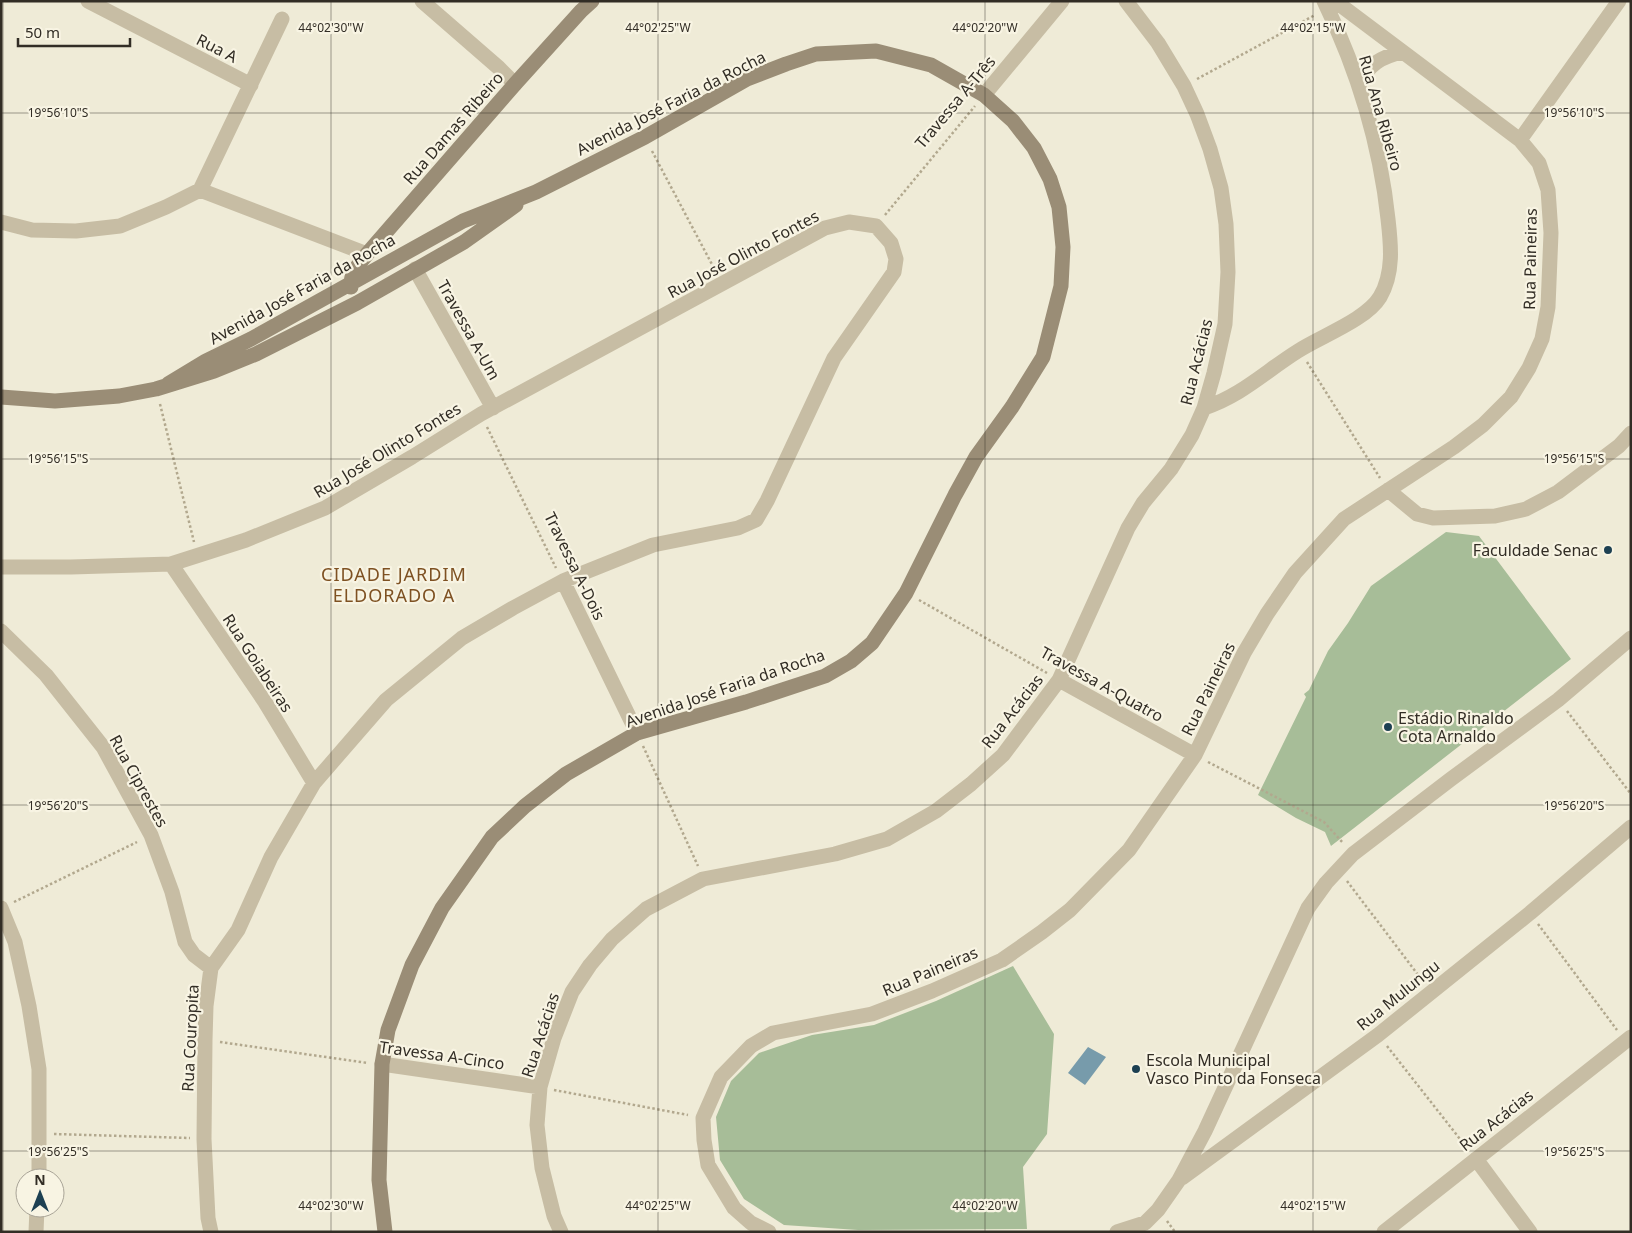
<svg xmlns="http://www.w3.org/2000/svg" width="1632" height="1233" viewBox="0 0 1632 1233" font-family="'Noto Sans',sans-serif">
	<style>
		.green { fill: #a7bd98 }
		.water { fill: #779bab }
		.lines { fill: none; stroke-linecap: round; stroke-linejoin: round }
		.path { stroke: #b2a88e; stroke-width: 2.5; stroke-dasharray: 2.5 2.5; stroke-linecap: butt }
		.street { stroke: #c7bda4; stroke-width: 15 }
		.secondary { stroke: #9a8d76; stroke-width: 15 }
		.ticks { fill: none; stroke: #322d25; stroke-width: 1; stroke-opacity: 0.45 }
		.poi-dot { fill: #1d4052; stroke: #f8f4e3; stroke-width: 2 }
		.labels { text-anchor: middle; stroke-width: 4.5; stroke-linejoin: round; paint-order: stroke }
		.street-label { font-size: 16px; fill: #322d25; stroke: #f8f4e3 }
		.poi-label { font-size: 16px; fill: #322d25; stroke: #f8f4e3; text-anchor: start }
		.neighbourhood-label { font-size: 18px; letter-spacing: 1px; fill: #7e5122; stroke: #f8f4e3 }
		.ticks-label { font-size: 12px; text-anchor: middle; fill: #322d25; stroke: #f8f4e3; stroke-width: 4.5; stroke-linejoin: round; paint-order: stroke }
	</style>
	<rect width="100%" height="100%" fill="#efebd7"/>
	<path class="green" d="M1446,532l33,4 92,123 -240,187 -6,-14 -29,-14 -38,-23 48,-98 -2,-3 5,-4 19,-39 20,-28 23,-37z
		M1013,966l41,68 -7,100 -24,33 4,62 -169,1 -74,-5 -40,-26 -24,-39 -4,-43 15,-36 28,-28 53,-18 62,-10 62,-24z"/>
	<path class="water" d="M1088,1047l18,10 -21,28 -17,-12z"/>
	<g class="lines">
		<path class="path" d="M1197,79l118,-64
			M652,151l64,121
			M885,215l90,-109
			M1307,362l73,116
			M160,404l34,138
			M487,427l69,141
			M919,600l128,73
			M1567,711l64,83
			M643,746l55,120
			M1208,762l116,60 19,21
			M1347,881l75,99
			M14,902l123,-60
			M1538,924l79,106
			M220,1042l148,21
			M1387,1046l80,102
			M554,1090l134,25
			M54,1134l136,4
			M1167,1221l8,11"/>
		<path class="street" d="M88,1l163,84
			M422,1l77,67 16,16
			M1358,84c12,-20 22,-27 45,-32
			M984,95l78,-94
			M1520,140l99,-139
			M200,190l82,-171
			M1,222l31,8 44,1 44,-5 46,-19 34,-17 167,64
			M415,269l78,139
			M1204,408c37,-12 62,-37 94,-57 23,-15 68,-31 82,-54 14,-24 11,-52 8,-78 -8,-75 -31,-150 -64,-218
			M1388,490l29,24 16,4 62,-2 31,-7 32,-17 61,-46 12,-13
			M171,564l94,138 49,81
			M1,567h70l100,-3 75,-24 79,-32 87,-51 69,-43 344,-186 24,-6 27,4 15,17 5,16 -2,13 -60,86 -67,143 -11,19 -18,8 -85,17 -90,36 -50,27 -51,30 -76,62 -72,83 -43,74 -33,73 -27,38 -5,38 -1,34 -1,99 4,79 3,14
			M563,581l74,152
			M1,631l45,44 57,72 48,88 21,57 13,50 9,13 17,13
			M1059,680l136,75
			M1,908l14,34 14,64 10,63v109
			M382,1064l158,23
			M1476,1159l54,73
			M1182,1178l196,-143 152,-122 101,-86
			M36,1232l1,-24
			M561,1232l-7,-16 -12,-48 -5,-43 3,-38 14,-49 18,-46 18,-27 22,-26 34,-30 57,-30 132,-25 52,-15 49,-28 35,-27 32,-29 56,-75 69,-152 15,-25 28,-34 21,-34 12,-27 10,-35 11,-49 3,-52 -2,-48 -5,-36 -11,-39 -13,-35 -13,-28 -26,-43 -32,-42
			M769,1232l-18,-9 -17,-15 -26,-43 -4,-25 -1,-22 18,-41 30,-31 22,-13 99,-19 60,-23 70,-31 40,-28 28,-22 59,-60 66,-95 49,-102 23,-39 28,-41 49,-54 110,-72 29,-22 28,-28 18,-29 13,-29 6,-32 3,-74 -3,-43 -9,-27 -19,-23 -185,-139
			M1117,1232l28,-9 13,-13 21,-30 26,-49 103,-223 18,-25 27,-29 98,-75 107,-79 73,-62
			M1384,1232l247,-195"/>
		<path class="secondary" d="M351,287c-1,-14 8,-23 16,-33l148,-170 66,-73 11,-10
			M168,384l38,-23 45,-22 212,-118 73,-29 109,-55 102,-58 39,-15 30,-10 60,-3 55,14 53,30 29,26 21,27 16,31 9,28 4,40 -2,39 -18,71 -31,50 -36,50 -21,38 -49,98 -34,50 -21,18 -26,15 -79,26 -109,31 -71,41 -41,32 -33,31 -50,71 -30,57 -24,65 -6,34 -3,116 6,52
			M1,397l54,4 64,-5 37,-7 58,-18 42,-17 101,-51 107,-61 52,-37"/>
	</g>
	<path class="ticks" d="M3,1v1231M331,1v1231M658,1v1231M985,1v1231M1313,1v1231M1,113h1630M1,459h1630M1,805h1630M1,1151h1630"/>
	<g class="poi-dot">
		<circle cx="1608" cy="550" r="5"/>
		<circle cx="1388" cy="727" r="5"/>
		<circle cx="1136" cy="1069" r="5"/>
	</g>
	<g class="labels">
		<g class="street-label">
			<text transform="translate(217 48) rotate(27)" y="6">Rua A</text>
			<text transform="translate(955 102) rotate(-50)" y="6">Travessa A-Três</text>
			<text transform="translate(671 103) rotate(-27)" y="6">Avenida José Faria da Rocha</text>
			<text transform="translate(1381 113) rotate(74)" y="6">Rua Ana Ribeiro</text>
			<text transform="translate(453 128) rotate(-49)" y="6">Rua Damas Ribeiro</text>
			<text transform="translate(743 254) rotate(-28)" y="6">Rua José Olinto Fontes</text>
			<text transform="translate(1530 259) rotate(-89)" y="6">Rua Paineiras</text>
			<text transform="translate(302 289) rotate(-29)" y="6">Avenida José Faria da Rocha</text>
			<text transform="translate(469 330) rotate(61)" y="6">Travessa A-Um</text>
			<text transform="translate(1196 362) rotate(-76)" y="6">Rua Acácias</text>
			<text transform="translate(387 450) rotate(-31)" y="6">Rua José Olinto Fontes</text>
			<text transform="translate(575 566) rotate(64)" y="6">Travessa A-Dois</text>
			<text transform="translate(258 663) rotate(57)" y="6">Rua Goiabeiras</text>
			<text transform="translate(1102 684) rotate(29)" y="6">Travessa A-Quatro</text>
			<text transform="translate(725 688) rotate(-19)" y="6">Avenida José Faria da Rocha</text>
			<text transform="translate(1208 689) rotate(-64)" y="6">Rua Paineiras</text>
			<text transform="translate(1012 711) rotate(-52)" y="6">Rua Acácias</text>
			<text transform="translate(139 781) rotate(61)" y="6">Rua Ciprestes</text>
			<text transform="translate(930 971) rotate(-23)" y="6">Rua Paineiras</text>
			<text transform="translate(1398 995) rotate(-39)" y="6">Rua Mulungu</text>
			<text transform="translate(540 1035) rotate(-72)" y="6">Rua Acácias</text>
			<text transform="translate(190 1038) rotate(-87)" y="6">Rua Couropita</text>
			<text transform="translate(442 1055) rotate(8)" y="6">Travessa A-Cinco</text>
			<text transform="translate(1496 1120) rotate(-38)" y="6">Rua Acácias</text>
		</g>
		<g class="poi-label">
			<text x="1598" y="556" text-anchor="end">Faculdade Senac</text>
			<text x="1398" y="724">Estádio Rinaldo<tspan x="1398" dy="18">Cota Arnaldo</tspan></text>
			<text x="1146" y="1066">Escola Municipal<tspan x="1146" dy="18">Vasco Pinto da Fonseca</tspan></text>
		</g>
		<g class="neighbourhood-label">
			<text x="394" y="581">CIDADE JARDIM<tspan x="394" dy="21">ELDORADO A</tspan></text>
		</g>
	</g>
	<g class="ticks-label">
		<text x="331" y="32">44°02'30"W</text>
		<text x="658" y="32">44°02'25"W</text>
		<text x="985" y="32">44°02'20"W</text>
		<text x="1313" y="32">44°02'15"W</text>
		<text x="58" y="117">19°56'10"S</text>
		<text x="1574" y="117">19°56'10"S</text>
		<text x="58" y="463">19°56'15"S</text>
		<text x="1574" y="463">19°56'15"S</text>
		<text x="58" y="810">19°56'20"S</text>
		<text x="1574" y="810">19°56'20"S</text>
		<text x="58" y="1156">19°56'25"S</text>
		<text x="1574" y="1156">19°56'25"S</text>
		<text x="331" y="1210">44°02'30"W</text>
		<text x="658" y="1210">44°02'25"W</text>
		<text x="985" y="1210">44°02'20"W</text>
		<text x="1313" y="1210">44°02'15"W</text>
	</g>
	<rect width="1632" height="1233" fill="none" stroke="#322d25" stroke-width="5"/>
	<g transform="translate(40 1193)"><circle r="24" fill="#f8f4e3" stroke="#a9a497"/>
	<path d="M0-4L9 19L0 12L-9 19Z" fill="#1d4052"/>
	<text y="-8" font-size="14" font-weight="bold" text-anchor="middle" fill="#322d25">N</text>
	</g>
	<path d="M18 38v8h112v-8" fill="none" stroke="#322d25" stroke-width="2.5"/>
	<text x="25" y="38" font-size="15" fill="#322d25" stroke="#f8f4e3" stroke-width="4" paint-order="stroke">50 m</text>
</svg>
